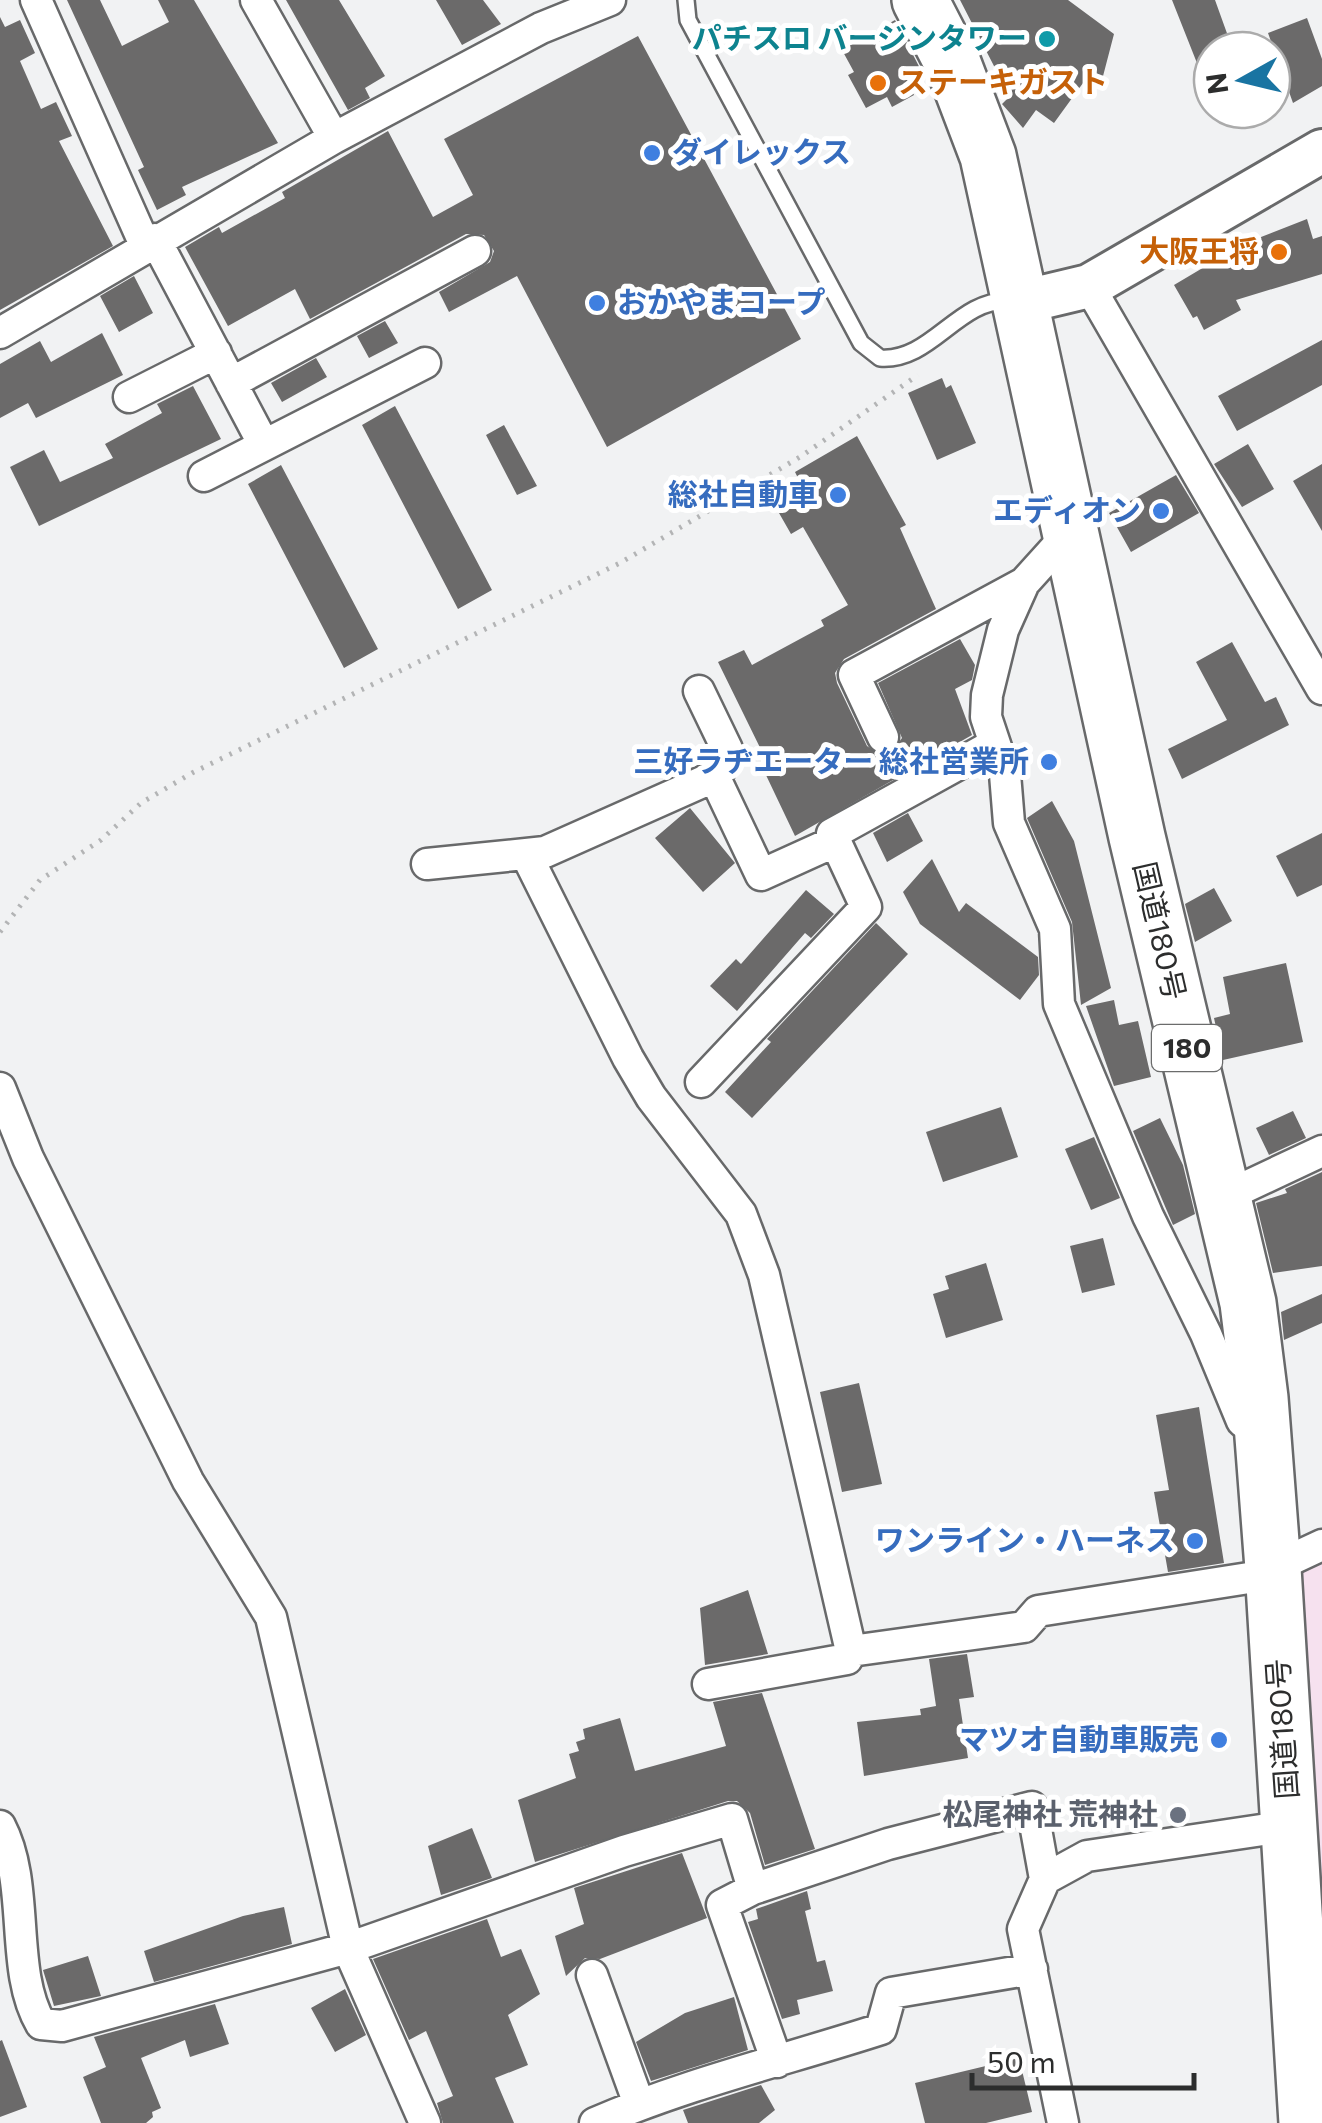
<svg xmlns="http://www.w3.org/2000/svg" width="1322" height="2123" viewBox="0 0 1322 2123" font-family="Commissioner,'Noto Sans JP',sans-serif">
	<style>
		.education { fill: #f6e1ef }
		.building { fill: #6b6a6a }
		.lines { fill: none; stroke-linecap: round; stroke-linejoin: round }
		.lane-casing { stroke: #68696a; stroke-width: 20 }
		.street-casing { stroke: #68696a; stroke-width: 35 }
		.secondary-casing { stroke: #68696a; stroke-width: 48 }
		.highway-casing { stroke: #68696a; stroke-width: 60 }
		.path { stroke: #b3b4b5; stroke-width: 5; stroke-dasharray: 2.5 8; stroke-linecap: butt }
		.lane { stroke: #fff; stroke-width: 15 }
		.street { stroke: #fff; stroke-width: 30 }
		.secondary { stroke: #fff; stroke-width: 42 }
		.highway { stroke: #fff; stroke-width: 55 }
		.culture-dot { fill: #0f9aa8; stroke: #fff; stroke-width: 4 }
		.food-dot { fill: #e8710a; stroke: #fff; stroke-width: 4 }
		.shop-dot { fill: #3f7fe0; stroke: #fff; stroke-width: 4 }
		.worship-dot { fill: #6b7280; stroke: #fff; stroke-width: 4 }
		.labels { text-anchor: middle; stroke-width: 10; stroke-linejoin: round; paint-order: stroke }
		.shield { fill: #fff; stroke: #6b6c6c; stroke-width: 2.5 }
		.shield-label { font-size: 28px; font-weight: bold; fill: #2c2d2d }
		.culture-label { font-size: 30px; font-weight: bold; fill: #0d838f; stroke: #fff; text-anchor: end }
		.food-label { font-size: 30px; font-weight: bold; fill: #c56008; stroke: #fff; text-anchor: start }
		.shop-label { font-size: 30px; font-weight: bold; fill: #366cbe; stroke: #fff; text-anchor: end }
		.street-label { font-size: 30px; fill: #2c2d2d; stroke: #fff }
		.worship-label { font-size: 30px; font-weight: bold; fill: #5b616d; stroke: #fff; text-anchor: end }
	</style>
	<rect width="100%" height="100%" fill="#f1f2f3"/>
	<path class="education" d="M1322,1560v331l-21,-321z"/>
	<path class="building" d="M67,0h33l22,46 47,-24 -11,-22h36l84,143 -96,44 4,8 -29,15 -19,-40 6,-3z
		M286,0h53l46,76 -20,12 5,10 -22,12z
		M436,0h47l18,24 -39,21z
		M960,0h108l46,34 -12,46 -11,-8 -37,51 -18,-13 -13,18 -21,-24 7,-7 -12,-14 -2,-15z
		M1172,0h43l18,50h-21v51z
		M0,17l5,10 15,-7 15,33 -15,8 21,48 15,-7 16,34 -13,5 54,105 -113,64z
		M1307,18l15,41v27l-29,17 -25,-70z
		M895,20l30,58 -15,9 4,8 -22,12 -5,-10 -21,11 -18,-33 6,-3 -12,-22z
		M638,36l163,303 -194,108 -90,-171 -68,36 -10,-20 51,-30 4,-11 -10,-16 -18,-1 -156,85 -15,-30 -67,37 -43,-79 34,-20 3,6 63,-35 -3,-6 106,-61 45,86 40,-22 -29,-56z
		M1307,219l6,20 9,-3v38l-86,26 5,10 -37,20 -7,-14 -4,2 -19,-33 69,-41z
		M134,276l19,37 -34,19 -19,-36z
		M385,321l13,22 -29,15 -12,-22z
		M102,333l21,42 -87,43 -8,-15 -28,15v-54l40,-23 11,21z
		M1322,340v45l-85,46 -19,-35z
		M316,358l11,19 -45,25 -11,-19z
		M942,378l4,10 5,-3 25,58 -39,17 -29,-67z
		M193,386l28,53 -182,87 -29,-59 34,-17 16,32 53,-24 -8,-14 57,-31 -5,-9z
		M395,406l97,184 -34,19 -96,-184z
		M504,425l33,61 -20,9 -31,-60z
		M857,436l49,89 -6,3 36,81 -92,50 -9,14 2,10 30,63 13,9 10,-1 12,-16 -24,-55 82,-44 15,26 -3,15 -17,9 17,46 -177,101 -30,-63 6,-3 -53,-108 26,-12 8,15 72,-39 -3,-6 27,-15 -45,-78 -12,7 -20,-35 29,-17 -5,-10z
		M1248,444l26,45 -32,18 -28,-43z
		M1322,464v67l-29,-50z
		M281,465l97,184 -34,19 -96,-184z
		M1176,475l23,38 -68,39 -22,-39z
		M1232,642l33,60 11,-5 13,28 -107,54 -14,-30 59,-29 -31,-58z
		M1052,801l22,40 37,147 -30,17 -9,-83 -45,-104z
		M690,808l45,55 -32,29 -48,-54z
		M908,813l15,28 -36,21 -14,-29z
		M1322,833v52l-25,12 -21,-41z
		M932,859l27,53 7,-9 72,54 1,18 -19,25 -100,-76 -17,-32z
		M1214,888l18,33 -37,21 -10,-38z
		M806,890l28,24 -23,24 -6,-5 -68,78 -27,-25 26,-27 5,5z
		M876,923l32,31 -156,164 -27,-26 46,-50 -4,-3z
		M1286,963l17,79 -80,18 -9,-42 16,-4 -7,-37z
		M1114,1000l5,25 19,-4 13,56 -37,9 -28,-80z
		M1001,1107l17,50 -75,25 -17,-50z
		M1293,1111l13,27 -37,17 -13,-27z
		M1160,1118l23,47 12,49 -22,11 -40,-94z
		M1094,1137l26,61 -29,12 -26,-61z
		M1322,1172v94l-49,7 -17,-70 31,-10 -2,-4z
		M1103,1238l12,47 -33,8 -12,-47z
		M986,1263l17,57 -57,18 -13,-44 16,-5 -4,-13z
		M1322,1294v29l-38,17 -3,-28z
		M859,1383l23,101 -40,8 -22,-100z
		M1199,1407l25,156 -56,9 -14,-80 15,-2 -13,-75z
		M748,1590l20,64 -63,11 -5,-57z
		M967,1654l7,43 -15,2 9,59 -104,18 -7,-54 64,-7 -1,-6 16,-3 -7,-47z
		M762,1693l53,156 -50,16 -15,-52 -13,-12h-9l-193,61 -17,-62 58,-22 -7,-24 10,-3 -3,-9 9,-3 -2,-10 37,-11 15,53 91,-25 -13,-44z
		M472,1828l20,50 -51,17 -13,-49z
		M682,1853l25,65 -107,41 -15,-1 -19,18 -11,-40 29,-12 -10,-36z
		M807,1891l4,18 -6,2 12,51 8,-2 8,31 -36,9 3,14 -18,5 -34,-97 10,-3 -2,-10z
		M284,1907l8,37 -138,38 -10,-31 99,-35z
		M487,1919l14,38 20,-8 19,45 -32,21 20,50 -33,13 19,45h-71l-6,-20 16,-7 -27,-65 -17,9 -36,-81z
		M88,1956l13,40 -47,10 -11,-36z
		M345,1989l21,46 -31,17 -24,-44z
		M734,1997l14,53 -97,31 -15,-39 49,-29z
		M215,2004l14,40 -39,13 -5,-17 -44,18 20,50 -9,4 1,5 -7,6h-45l-18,-46 23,-10 -12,-30z
		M2,2040l25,67 -27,10v-76z
		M1019,2058l13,54 -46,11h-61l-10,-40z
		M761,2085l14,25 -16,13h-71l-5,-13z"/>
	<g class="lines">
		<defs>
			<path id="lane" d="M686,0l2,20 173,323 19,15c51,4 78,-59 128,-57"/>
			<path id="street" d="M36,0l109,245
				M256,0l78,138
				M155,239l109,206
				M1089,286l233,403
				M0,333l334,-195 207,-110 69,-28
				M231,383l244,-132
				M129,397l87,-44
				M204,476l221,-113
				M1071,531l-47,52 -21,47 -16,65 -1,22 19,57 4,49 46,106 4,75 89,212 58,118 36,87 11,8
				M883,737l-29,-62 170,-92
				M714,776l47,99 75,-34
				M526,854l102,204 23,39 90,117 23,61 87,376 173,-24 14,-16 236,-37
				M427,864l118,-12 173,-77 9,-26 -28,-58
				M701,1082l165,-175 -34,-73 163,-90
				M0,1088l28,70 160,323 83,136 77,331 77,175
				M1222,1198l100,-47
				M1273,1568l49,-23
				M708,1684l139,-25 4,-8
				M0,1826c31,59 9,144 41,198l21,2 286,-78 276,-97 108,-32 21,70 135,-45 144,-37 13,72 42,-23 202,-30
				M1045,1879l-22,50 40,194
				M753,1889l-31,16 55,157
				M592,1975l47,129
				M595,2123c93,-40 190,-63 286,-94l10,-36 141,-24"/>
			<path id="secondary" d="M1022,302l67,-16 233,-135"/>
			<path id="highway" d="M920,0l33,64 35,92 149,681 111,466 12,95 13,170 34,555"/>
		</defs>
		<use href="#lane" class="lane-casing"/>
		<use href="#street" class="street-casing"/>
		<use href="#secondary" class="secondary-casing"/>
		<use href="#highway" class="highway-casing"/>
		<path class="path" d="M0,932l40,-52 61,-40 40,-37 51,-30 428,-210 180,-106 118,-82"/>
		<use href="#lane" class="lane"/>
		<use href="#street" class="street"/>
		<use href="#secondary" class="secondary"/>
		<use href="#highway" class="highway"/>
	</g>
	<circle class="culture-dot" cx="1047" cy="39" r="10"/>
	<g class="food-dot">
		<circle cx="878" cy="83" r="10"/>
		<circle cx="1279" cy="252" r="10"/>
	</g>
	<g class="shop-dot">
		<circle cx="652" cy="153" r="10"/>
		<circle cx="597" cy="303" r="10"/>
		<circle cx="838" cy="495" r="10"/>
		<circle cx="1161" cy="511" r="10"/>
		<circle cx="1049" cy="762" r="10"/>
		<circle cx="1195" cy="1541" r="10"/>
		<circle cx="1219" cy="1740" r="10"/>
	</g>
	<circle class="worship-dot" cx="1178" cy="1815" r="10"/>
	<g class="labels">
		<rect class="shield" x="1152" y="1025" width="70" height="46" rx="8"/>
		<g class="shield-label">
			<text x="1187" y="1058">180</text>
		</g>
		<g class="culture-label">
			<text x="1027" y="49">パチスロ バージンタワー</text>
		</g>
		<g class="food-label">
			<text x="898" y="93">ステーキガスト</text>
			<text x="1259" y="262" text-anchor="end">大阪王将</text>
		</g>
		<g class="shop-label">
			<text x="672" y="163" text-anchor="start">ダイレックス</text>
			<text x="617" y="313" text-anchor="start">おかやまコープ</text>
			<text x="818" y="505">総社自動車</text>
			<text x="1141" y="521">エディオン</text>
			<text x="1029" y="772">三好ラヂエーター 総社営業所</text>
			<text x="1175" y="1551">ワンライン・ハーネス</text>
			<text x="1199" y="1750">マツオ自動車販売</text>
		</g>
		<g class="street-label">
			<text transform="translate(1159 931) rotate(77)" y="10">国道180号</text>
			<text transform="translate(1283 1729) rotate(-94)" y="10">国道180号</text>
		</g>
		<g class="worship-label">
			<text x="1158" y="1825">松尾神社 荒神社</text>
		</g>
	</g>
	<g transform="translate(1242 80) rotate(262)"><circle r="48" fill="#ffffff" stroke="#ababab" stroke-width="2.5"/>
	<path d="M0-8L18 38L0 25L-18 38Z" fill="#1974a2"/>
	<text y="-15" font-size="28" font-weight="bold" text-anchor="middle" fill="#2c2d2d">N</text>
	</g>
	<path d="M972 2073v15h222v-15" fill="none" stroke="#2c2d2d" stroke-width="5"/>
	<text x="987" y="2073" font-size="30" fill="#2c2d2d" stroke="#ffffff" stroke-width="8" paint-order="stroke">50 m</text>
</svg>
